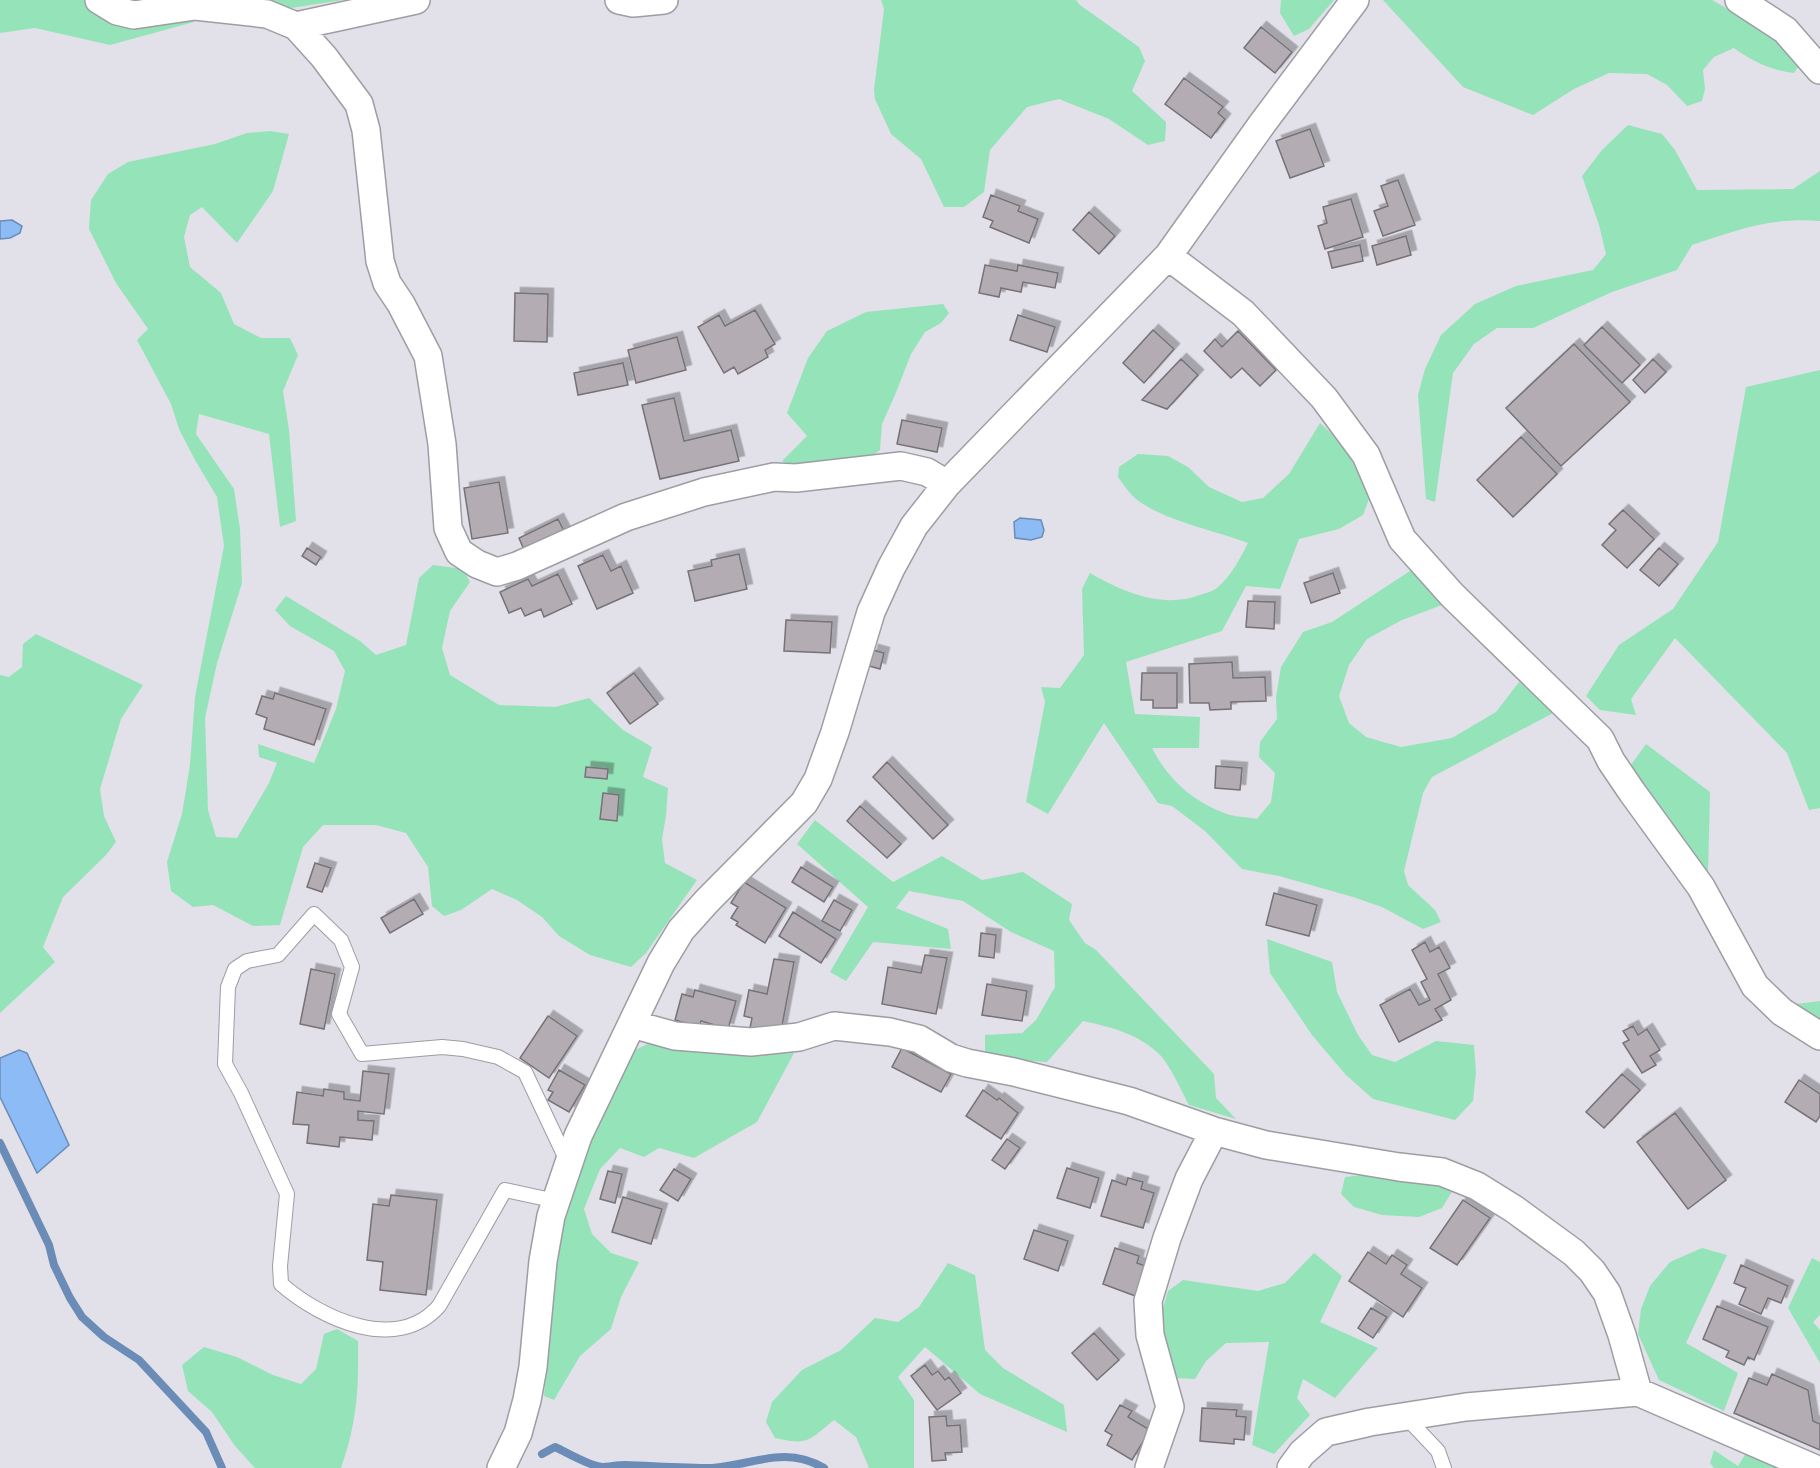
<svg xmlns="http://www.w3.org/2000/svg" width="1820" height="1468" viewBox="0 0 1820 1468" font-family="Signika,sans-serif">
	<style>
		.green { fill: #95e3b9 }
		.water { fill: #8cbbf6; stroke: #6b8cb6; stroke-width: 1.5 }
		.lines { fill: none; stroke-linecap: round; stroke-linejoin: round }
		.stream { stroke: #6b8cb6; stroke-width: 8 }
		.building { fill: #b3adb3; stroke: #777277; stroke-width: 1.5; filter: url(#shadow) }
		.service-casing { stroke: #9d9da4; stroke-width: 16 }
		.minor-casing { stroke: #9d9da4; stroke-width: 30 }
		.service { stroke: #fff; stroke-width: 14 }
		.minor { stroke: #fff; stroke-width: 27 }
	</style>
	<defs>
		<filter id="shadow"><feDropShadow dx="5.5" dy="-5.5" stdDeviation="0" flood-color="#0004"/></filter>
	</defs>
	<rect width="100%" height="100%" fill="#e2e1e9"/>
	<path class="green" d="M0,0h179l15,22 -84,23 -75,-17 -35,5z
		M230,0h113l-52,8z
		M881,0h195l4,5 59,42 6,14 -13,30 34,31 -1,19 -17,4 -39,-26 -50,-20 -32,8 -37,43 -6,42 -20,15h-20l-23,-48 -30,-25 -16,-35 -1,-9 10,-81z
		M1281,0h53l-25,29 -15,7 -14,-23z
		M1383,0h329c32,18 63,37 88,64l-6,9c-23,-3 -41,-11 -60,-25l-20,9 -11,13 2,19 -3,12 -15,5 -20,-21 -20,-11 -38,-1 -35,16 -41,26 -70,-28z
		M1628,125l34,9 13,16 22,40 96,-1 27,-18v50c-49,-4 -82,9 -128,24l-15,25 -65,22 -79,36h-36l-23,16 -21,29 -18,129 -9,-3 -8,-104 7,-26 16,-34 34,-31 41,-18 77,-16 13,-16 -7,-29 -17,-49 20,-26z
		M270,131l19,3 -16,57 -36,52 -35,-36 -12,8 -6,22 6,30 31,26 13,31 27,14h29l8,17 -15,36 6,39 7,91 -16,6 -11,-93 -70,-20 -3,20 38,55 6,40 2,54 -25,80 -12,55 3,92 8,27 21,1 32,-55 8,-20 -18,-6 -1,-13 56,19 22,-54 9,-38 -11,-20 -44,-25 -15,-16 11,-14 74,45 16,14 30,-10 13,-67 14,-13 30,4 7,13 -20,29 -8,37 8,27 49,30 56,2 34,-9 34,32 29,17 -9,30 25,11 -2,28 -4,23 3,24 32,17 -51,73 -15,14 -41,-12 -31,-19 -17,-19 -25,-17 -25,-11 -31,21 -17,6 -12,-10 -4,-39 -22,-34 -30,-8h-53l-20,22 -23,78 -27,1 -40,-21 -20,2 -22,-16 -4,-29 15,-48 8,-49 5,-68 29,-151 -7,-49 -22,-37 -16,-31 -8,-25 -34,-64 11,-11 -32,-46 -27,-54 2,-29 17,-26 20,-12 87,-18 32,-11z
		M943,304l6,9 -8,10 -16,9 -14,22 -16,41 -13,29 -2,26 -14,11 -66,9 -18,-9 25,-25 -20,-23 21,-55 19,-27 39,-19z
		M1820,370v438l-11,2 -22,-57 -112,-115 -44,61 5,16 -36,-5 -14,-14 33,-51 54,-36 45,-67 28,-155z
		M1320,423c26,22 37,45 49,76l-6,16 -24,14 -40,10 -19,50 -34,-3 -24,45 -96,31 9,52 65,3 -1,31h-47c15,30 40,53 72,65 10,4 23,4 33,6l14,-17 4,-29 -16,-16 1,-15 17,-23 -1,-22 5,-30 22,-35 29,-10 81,-53 29,36 -40,15 -35,19 -18,26 -10,31 10,27 17,14 35,10 51,-9 44,-26 23,-30 36,30 -123,65 -9,16 -19,78 4,14 27,25 6,12 -18,7 -41,-22 -29,-10 -74,-21 -37,-7 -37,-38 -33,-25 -14,-3 -54,-80 -56,91 -22,-12 19,-100 -4,-15 19,1 24,-33 -2,-66 8,-16c33,19 72,36 110,22 5,-2 12,-3 17,-7 14,-12 23,-29 31,-45 -34,-13 -84,-22 -112,-44 -7,-6 -13,-15 -18,-22l1,-10 19,-13 30,2 20,11 21,20 33,15 21,-4 26,-24z
		M36,634l107,51 -22,34 -21,70 4,27 12,26 -10,13 -43,42 -20,50 12,15 -55,51v-338l9,2 13,-10 1,-23z
		M1646,744l64,48 -2,81 -82,-101z
		M815,820l78,62 49,-26 40,24 41,-8 49,32 -3,16 16,23 11,7 118,124 2,24 20,21 -47,-14c-7,-13 -19,-40 -29,-50 -21,-21 -49,-28 -77,-34l-36,41 -30,-2 -32,-6v-19l37,-2 14,-13 19,-33 -1,-36 -43,-19 -48,-31 -54,-10 -13,17 52,21 3,20 -78,-7 -27,39 -16,-9 38,-65 -71,-63z
		M1267,939l65,23 5,30 21,43 14,20 23,7 41,-21 38,4 2,27 -3,29 -18,19 -82,-21 -27,-24 -34,-40 -42,-62z
		M1820,1001v25l-19,-11 -5,-11z
		M656,1040l89,16 49,-3 -37,69 -63,36 -35,-10 -15,9 -24,-9 -20,21 -16,40 8,25 19,19 28,9 -18,35 -10,32 -31,27 -26,44 -10,-4 11,-129 6,-48 17,-48 55,-120z
		M1370,1174l60,10 23,6 -11,18 -23,9 -37,-2 -28,-8 -13,-13 4,-17z
		M1702,1248l25,7 -41,88 52,30 -14,38 -65,-31 -21,-46 3,-25 9,-23 20,-24z
		M1314,1253l28,23 -22,46 58,26 -43,50 -32,-19 -6,19 13,17 -36,39 -22,-9 17,-103 -43,1 -20,18 -11,18 -19,-1 -19,-50 11,-37 15,-11 75,11 27,-8z
		M1812,1258l8,4v53l-7,7 7,8v33l-32,-55z
		M948,1263l27,12 10,75 18,18 61,37 3,27 -87,-38 -55,-47 -27,30 16,23v68h-45l-13,-31 -22,-17c-25,20 -25,26 -59,18l-9,-16 6,-20 30,-32 39,-20 34,-32 23,4 21,-15z
		M337,1329l21,12c1,47 -1,82 -17,127h-86l-20,-22 -23,-34 -24,-21 -6,-26 22,-18 33,10 36,18 28,9 15,-15 8,-35z
		M1714,1450l24,16 8,-13 32,15h-64l-4,-5z"/>
	<path class="water" d="M12,220l10,6 -2,7 -10,5 -10,1v-18z
		M1020,518l21,2 3,10 -2,7 -11,3 -16,-2 -1,-16z
		M19,1050l8,3 42,92 -32,28 -37,-76v-39z"/>
	<g class="lines">
		<path class="stream" d="M0,1143l49,102 5,20 16,33 12,19 22,20 35,23 67,72 16,36
			M542,1454l13,-7c13,6 34,19 47,20 7,0 15,-2 23,-2 29,1 58,3 87,3 42,-3 72,-23 112,0"/>
	</g>
	<path class="building" d="M1261,27l31,25 -17,21 -31,-25z
		M1184,78l39,29 -5,6 7,6 -14,19 -46,-34z
		M1310,129l14,37 -34,12 -14,-37z
		M1398,180l17,45 -32,11 -9,-25 14,-5 -7,-20z
		M991,195l29,11 -2,5 20,8 -9,24 -39,-16 3,-6 -10,-4z
		M1351,199l12,38 -38,12 -7,-23 9,-3 -4,-16z
		M1089,212l26,24 -16,18 -26,-24z
		M1406,236l5,19 -34,10 -5,-19z
		M1360,245l3,16 -31,7 -4,-16z
		M985,265l32,6 1,-6 40,8 -3,15 -32,-6 -2,10 -20,-4 -2,9 -20,-4z
		M515,293l33,1 -1,48 -33,-1z
		M755,310l20,34 -10,6 3,7 -30,17 -4,-7 -10,6 -26,-46 21,-12 6,11z
		M1018,315l37,12 -8,25 -37,-12z
		M1602,327l38,38 -18,18 -38,-38z
		M1153,330l21,19 -30,34 -21,-20z
		M1238,331l38,39 -16,16 -18,-18 -11,10 -27,-27 11,-12 7,8z
		M677,337l9,33 -50,13 -8,-33z
		M1574,344l56,58 -69,64 -55,-58z
		M1181,359l17,16 -31,34 -25,-9z
		M1653,359l13,13 -21,21 -12,-13z
		M623,363l5,22 -50,10 -4,-22z
		M674,398l10,43 47,-11 8,31 -79,18 -18,-74z
		M902,420l40,8 -5,24 -40,-8z
		M1521,437l36,37 -44,43 -36,-37z
		M499,482l9,51 -36,6 -8,-51z
		M1623,510l31,29 -27,29 -25,-23 14,-15 -7,-6z
		M558,519l7,14 -40,19 -6,-14z
		M307,548l14,9 -5,8 -14,-9z
		M1659,548l19,16 -19,22 -19,-16z
		M739,554l8,35 -52,12 -7,-30 24,-5 -1,-6z
		M603,555l8,16 10,-5 12,27 -36,16 -19,-43z
		M1333,573l7,20 -29,10 -7,-20z
		M558,574l14,30 -28,13 -3,-8 -16,7 -4,-8 -12,5 -9,-21 28,-13 4,7z
		M1248,601l27,1 -1,27 -28,-2z
		M786,620l46,2 -2,31 -46,-2z
		M873,650l11,3 -4,16 -11,-3z
		M1232,662l1,16 32,-1 1,24 -35,1v7l-21,1 -1,-7h-19l-1,-39z
		M634,673l24,31 -28,20 -23,-31z
		M1142,673h35v35h-24v-8h-12z
		M275,693l51,16 -12,36 -50,-16 3,-11 -11,-4 6,-18 11,3z
		M887,762l61,63 -15,14 -60,-62z
		M1216,766l26,2 -2,22 -25,-2z
		M586,767l22,2 -1,10 -22,-2z
		M603,793l16,2 -2,26 -17,-2z
		M860,806l41,38 -14,14 -40,-37z
		M315,863l16,5 -9,24 -15,-5z
		M801,867l32,20 -9,15 -32,-20z
		M744,882l42,26 -21,35 -29,-18 2,-3 -7,-4 7,-11 -7,-4z
		M1274,893l43,12 -8,31 -43,-11z
		M414,899l9,15 -33,19 -9,-15z
		M834,900l18,10 -12,21 -18,-10z
		M793,912l43,27 -15,24 -42,-27z
		M981,933l15,2 -2,23 -15,-2z
		M1425,942l5,10 9,-5 11,21 -12,6 13,26 -16,9 7,11 -43,22 -19,-37 30,-16 9,16 11,-5 -9,-18 6,-3 -15,-29z
		M925,955l22,3 -11,56 -54,-10 6,-37 33,6z
		M774,959l20,3 -13,69 -32,2 3,-15 -8,-2 5,-26 18,4z
		M311,969l24,5 -11,55 -24,-5z
		M987,984l40,7 -5,30 -40,-6z
		M695,990l41,11 -8,28 -27,-8 -2,6 -24,-7 7,-26 11,3z
		M548,1016l29,20 -28,42 -29,-20z
		M1633,1026l5,9 9,-6 13,21 -10,6 6,9 -14,8 -19,-30 6,-3 -6,-9z
		M902,1048l49,26 -10,18 -49,-25z
		M559,1070l26,15 -16,27 -21,-12 5,-8 -5,-2z
		M363,1071l26,3 -5,40 -26,-3v9l16,1 -2,19 -32,-3 -1,10 -32,-4 2,-18 -16,-1 4,-32 26,4 1,-7 20,3v7l16,2z
		M1622,1074l18,16 -36,38 -18,-16z
		M1799,1080l21,14v22l-4,6 -31,-20z
		M983,1090l14,10 2,-2 19,15 -17,26 -35,-23z
		M1675,1113l51,67 -38,29 -51,-67z
		M1007,1139l13,9 -15,21 -13,-9z
		M1067,1168l32,10 -9,30 -33,-10z
		M674,1169l17,10 -13,22 -18,-11z
		M608,1171l14,3 -7,29 -15,-4z
		M1128,1178l15,4 -2,7 13,4 -11,35 -42,-12 11,-36 14,5z
		M391,1195l46,5 -11,95 -46,-5 3,-28 -16,-2 6,-56 16,2z
		M623,1197l39,12 -11,35 -39,-12z
		M1463,1200l27,18 -33,47 -27,-17z
		M1034,1230l34,11 -10,30 -34,-12z
		M1115,1248l24,8 -2,7 11,4 -10,30 -35,-13z
		M1368,1252l18,12 6,-9 15,10 -6,9 21,14 -19,29 -54,-36z
		M1741,1265l47,21 -7,17 -13,-5 -7,16 -22,-10 7,-16 -12,-5z
		M1717,1306l51,21 -14,33 -6,-3 -4,8 -18,-8 3,-6 -26,-12z
		M1371,1308l16,9 -14,21 -15,-10z
		M1094,1333l25,27 -22,20 -25,-27z
		M925,1365l7,10 6,-4 7,9 4,-3 12,16 -24,17 -26,-34z
		M1772,1374l36,16 5,31 7,3v26l-86,-37 15,-35 18,7z
		M1120,1405l12,6 -4,6 22,13 -18,30 -25,-15 5,-10 -7,-4z
		M1202,1408l35,2 -1,6 10,1 -2,23 -10,-1v5l-34,-3z
		M946,1416l1,10 13,-1 2,27 -17,1 1,7 -14,1 -3,-44z"/>
	<g class="lines">
		<defs>
			<path id="service" d="M556,1201l-51,-11 -66,116c-42,48 -118,13 -158,-22l-1,-18 7,-72 -46,-101 -16,-29 3,-77 7,-18 12,-8 31,-6 36,-41 27,26 11,27 -13,47 23,40 80,-7 21,2 35,8 27,15 42,89
				M1405,1416l33,35 6,17"/>
			<path id="minor" d="M99,0l18,11 17,4 61,-9 72,8 29,12 28,31 35,47 7,26 14,131 7,22 14,21 27,52 14,88 6,84 11,24 18,12 20,8 20,-6 109,-49 78,-25 70,-15 22,1 105,-12 26,6 20,12
				M619,0l14,3 31,-3
				M1739,0l46,30 35,40
				M296,26l120,-26
				M1168,256l75,57 81,85 42,57 36,84 50,56 148,144 11,22 21,31 69,95 54,99 27,26 38,24
				M632,1024l43,12 76,6 48,-5 35,-11 56,6 29,7 32,19 16,5 47,9 115,29 85,30 52,14 133,22 43,5 35,14 37,23 60,44 18,18 15,22 15,42 16,57
				M501,1468l17,-35 9,-33 6,-33 10,-106 8,-45 27,-80 83,-173 20,-33 26,-29 97,-98 14,-24 17,-47 36,-120 20,-44 23,-42 33,-42 221,-228 94,-132 93,-124
				M1149,1468l21,-61 -20,-72 -2,-34 19,-63 22,-59 25,-48
				M1291,1468l11,-15 24,-21 44,-10 96,-15 172,-15 175,76"/>
		</defs>
		<use href="#service" class="service-casing"/>
		<use href="#minor" class="minor-casing"/>
		<use href="#service" class="service"/>
		<use href="#minor" class="minor"/>
	</g>
</svg>
